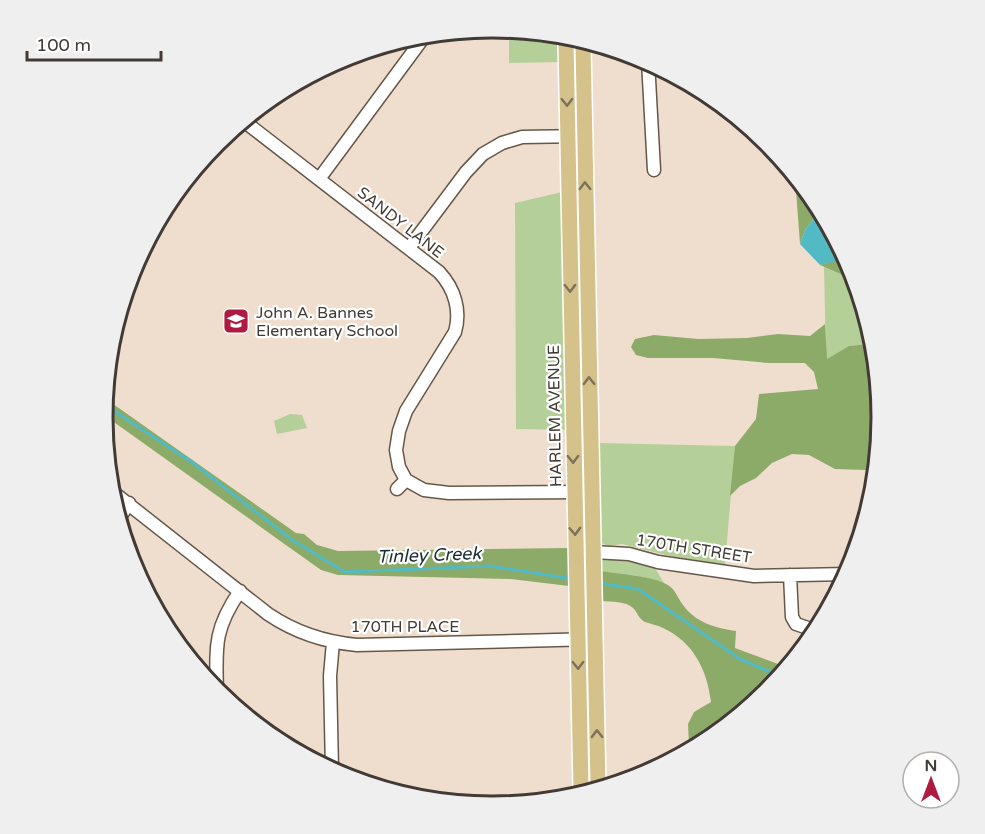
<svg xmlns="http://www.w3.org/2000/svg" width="985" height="834" viewBox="0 0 985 834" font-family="'Varela Round',sans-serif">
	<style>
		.green { fill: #b5cf99 }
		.forest { fill: #8cab69 }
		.water { fill: #51bac4 }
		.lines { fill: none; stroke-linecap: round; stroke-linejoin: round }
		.stream { stroke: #51bac4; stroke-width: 3 }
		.minor-casing { stroke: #665849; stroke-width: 15 }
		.major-casing { stroke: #fff; stroke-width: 18 }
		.minor { stroke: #fff; stroke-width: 12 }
		.major { stroke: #d5c28b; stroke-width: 15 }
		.oneway { stroke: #7d7157 }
		.labels { text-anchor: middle; stroke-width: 4.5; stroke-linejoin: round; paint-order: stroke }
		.street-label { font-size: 16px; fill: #423b35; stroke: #fff }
		.poi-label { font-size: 16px; fill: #423b35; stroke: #fff; text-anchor: start }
		.water-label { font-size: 18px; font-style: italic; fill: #1a2d2f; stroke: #fff }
		.rim { fill: none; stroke: #423b35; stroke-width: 3 }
	</style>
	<rect width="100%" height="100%" fill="#efdecd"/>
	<path class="green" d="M509,30l51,10 1,22 -52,1z
		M562,192l4,238 -50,-1 -1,-226z
		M824,267l32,14 12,63 -19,2 -23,14z
		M290,414l12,1 5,13 -30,6 -3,-13z
		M596,443l139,3 -10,119 -55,-9 -48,-12 -13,2 -8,-3 -3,-6z
		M608,556l16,2 31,10 9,15 -63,-12v-10z"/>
	<path class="forest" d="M799,187l19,29 -3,1 -10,13 -5,14 -4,-54z
		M842,258h4l7,10 3,13 -36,-16z
		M825,324l2,35 22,-13 19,-2 14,73 -9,50 -7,3 -31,-1 -26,-14 -17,-1 -20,9 -16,15 -16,8 -10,10 5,-50 21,-27 3,-25 59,-5 -4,-17 -9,-9h-36l-56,-5h-65l-12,-3 -5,-8 4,-8 19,-4 44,4 49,-1 31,-4 32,2z
		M106,399l190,134 8,1 13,11 21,6 231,-3v38l-58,-7 -173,-4 -17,-5 -210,-150 -8,-3z
		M601,571c17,3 50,5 65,13 9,4 11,13 17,21 13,18 33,23 53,26l-1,17 51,19 -18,26 -79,53 -1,-22 6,-12 17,-10c-4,-33 -18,-60 -48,-74 -6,-3 -12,-4 -18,-6 -7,-4 -7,-9 -12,-14 -7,-7 -22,-6 -31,-7z"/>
	<path class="water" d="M818,216l28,42 -26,7 -20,-21 5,-14 10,-13z"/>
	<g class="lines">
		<path class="stream" d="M105,405l88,58 99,77 53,32 145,-6 82,13
			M599,583l39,6 102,70 39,17"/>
		<defs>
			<path id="minor" d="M648,61l6,109
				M245,122l194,150c16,17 22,39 16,60l-49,79 -7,20 -3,19 3,17 7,13 18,10 25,3 134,-1
				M319,179l102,-138
				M409,248l57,-76 17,-18 19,-11 20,-6 62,-1
				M397,489l9,-9
				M118,496l150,118c28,19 56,28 89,31l238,-6
				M122,514l7,-11
				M593,552l36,2 29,8 96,14 94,-2
				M790,575l2,42 4,7 15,5
				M217,693c-1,-45 -4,-63 23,-102
				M332,770l-2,-94 3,-34"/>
			<path id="major" d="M566,42l15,747
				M583,45l15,741"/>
		</defs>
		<use href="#minor" class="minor-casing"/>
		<use href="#major" class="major-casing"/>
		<use href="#minor" class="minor"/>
		<use href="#major" class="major"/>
	</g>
	<defs><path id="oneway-chevron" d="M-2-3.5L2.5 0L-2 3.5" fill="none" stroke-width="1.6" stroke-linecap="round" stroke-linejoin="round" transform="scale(1.5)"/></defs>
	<g class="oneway">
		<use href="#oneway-chevron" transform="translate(567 102) rotate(89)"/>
		<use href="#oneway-chevron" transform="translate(585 186) rotate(-91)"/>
		<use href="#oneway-chevron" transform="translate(570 288) rotate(89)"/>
		<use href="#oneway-chevron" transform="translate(589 381) rotate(-91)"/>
		<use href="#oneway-chevron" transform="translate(573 459) rotate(89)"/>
		<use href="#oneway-chevron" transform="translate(575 531) rotate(88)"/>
		<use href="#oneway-chevron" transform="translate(578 665) rotate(89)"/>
		<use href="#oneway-chevron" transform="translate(597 734) rotate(-91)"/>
	</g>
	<defs>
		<symbol id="school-square" viewBox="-11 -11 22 22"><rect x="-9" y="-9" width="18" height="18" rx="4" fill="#af1b40" stroke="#fff"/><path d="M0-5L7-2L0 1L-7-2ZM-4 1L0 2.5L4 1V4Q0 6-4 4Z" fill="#fff"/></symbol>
	</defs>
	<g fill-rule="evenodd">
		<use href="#school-square" x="221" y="306" width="30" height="30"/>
	</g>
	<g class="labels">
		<g class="street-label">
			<text transform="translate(401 222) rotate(38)" y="6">SANDY LANE</text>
			<text transform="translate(554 416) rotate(-91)" y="6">HARLEM AVENUE</text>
			<text transform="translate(694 548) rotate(9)" y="6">170TH STREET</text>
			<text x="405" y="632">170TH PLACE</text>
		</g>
		<g class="poi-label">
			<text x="256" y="318">John A. Bannes<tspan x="256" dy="18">Elementary School</tspan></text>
		</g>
		<g class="water-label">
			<text transform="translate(429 555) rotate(-2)" y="6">Tinley Creek</text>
		</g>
	</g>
	<path d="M0 0H985V834H0ZM113 417a379 379 0 1 1 758 0a379 379 0 1 1-758 0Z" fill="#f0efef" fill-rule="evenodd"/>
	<path class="rim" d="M113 417a379 379 0 1 1 758 0a379 379 0 1 1-758 0Z"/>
	<g transform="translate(931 780)"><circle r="28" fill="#ffffff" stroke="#b3b1ae" stroke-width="1.5"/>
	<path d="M0-4.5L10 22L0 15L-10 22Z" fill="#af1b40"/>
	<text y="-9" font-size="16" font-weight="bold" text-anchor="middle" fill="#423b35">N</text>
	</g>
	<path d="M27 51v9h134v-9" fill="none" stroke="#423b35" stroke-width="3"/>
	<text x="36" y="51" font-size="18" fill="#423b35" stroke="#ffffff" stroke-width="4.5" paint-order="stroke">100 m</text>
</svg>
